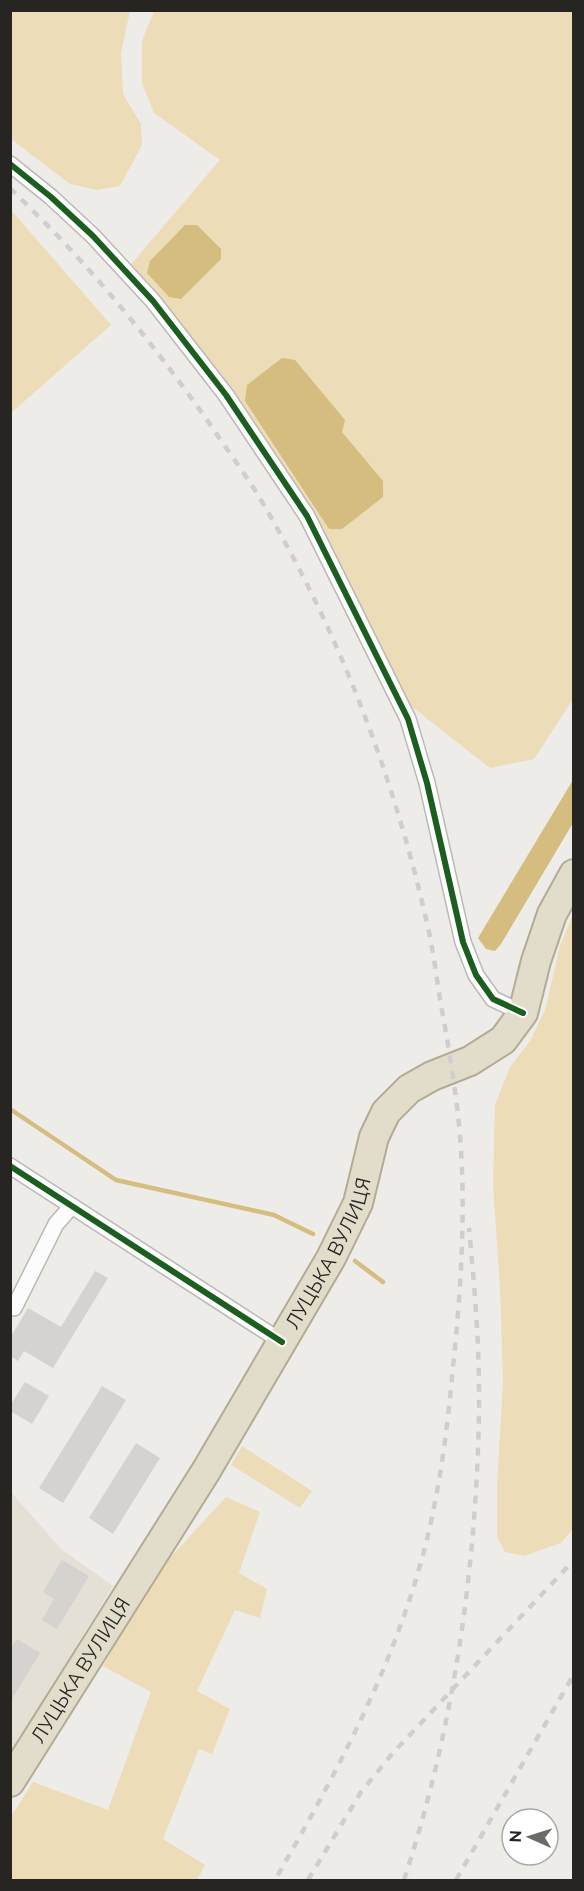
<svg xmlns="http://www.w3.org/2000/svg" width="584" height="1891" viewBox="0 0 584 1891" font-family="Raleway,sans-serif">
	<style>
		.built { fill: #e4e0d6 }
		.green { fill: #ecddb8 }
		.water { fill: #d5bd80 }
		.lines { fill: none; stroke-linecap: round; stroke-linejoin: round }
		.stream { stroke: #d5bd80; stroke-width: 4.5 }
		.building { fill: #d4d3cf }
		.street-casing { stroke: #bab9b6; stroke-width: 18 }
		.highway-casing { stroke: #b2ab96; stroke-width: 32 }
		.street { stroke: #fcfcfc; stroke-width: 15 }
		.highway { stroke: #e2dcca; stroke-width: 28 }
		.rail { stroke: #cfcecd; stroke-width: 4.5; stroke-dasharray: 8 8; stroke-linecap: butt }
		.cycleway-casing { stroke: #fff; stroke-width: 10 }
		.cycleway { stroke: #1b5e20; stroke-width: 6 }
		.labels { text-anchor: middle; stroke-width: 4.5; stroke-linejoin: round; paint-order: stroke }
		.street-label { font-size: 20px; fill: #262522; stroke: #fff }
	</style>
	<rect width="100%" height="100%" fill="#eeece8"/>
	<path class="built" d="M10,1491l51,58 52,37 -102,166z"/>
	<path class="green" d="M10,11h120l-9,42 2,41 18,30 1,21 -22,41 -23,4 -27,-6 -59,-45z
		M154,11h419v688l-39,60 -44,9 -79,-62 -88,-172 -196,-265 93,-109 -66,-47 -12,-30v-42z
		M11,210l100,115 -100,88h-1z
		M573,914v615l-12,14 -37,13 -19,-4 -8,-15v-51l6,-105 -3,-93 -7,-103 2,-80 15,-38 20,-26 15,-31 15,-64z
		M242,1446l70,45 -12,17 -69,-43z
		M226,1497l34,15 -21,61 28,16 -7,29 -25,-8 -38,81 33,18 -18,45 -13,-5 -36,90 42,26 -8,15h-186l-1,-62 23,-36 75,28 43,-118 -48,-26 54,-94z"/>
	<path class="water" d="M185,225h12l24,24v10l-40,40 -12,-2 -22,-24 3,-12z
		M282,358l13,2 50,60 -3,12 41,49v16l-41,32h-13l-84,-128 2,-16z
		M573,780v43l-72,121 -6,7 -9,-2 -8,-11z"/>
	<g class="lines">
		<path class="stream" d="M10,1109l106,71 158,35 39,19
			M355,1261l28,21"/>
	</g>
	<path class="building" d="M95,1271l13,7 -55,90 -29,-17 -6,10 -8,-5v-18l18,-30 33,19z
		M25,1382l24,14 -17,28 -22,-13v-5z
		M102,1386l24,14 -63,103 -24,-15z
		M136,1443l24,15 -47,76 -24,-16z
		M62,1560l27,16 -32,53 -15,-9 12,-21 -11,-7z
		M17,1639l23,14 -30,49v-53z"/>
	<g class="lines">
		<defs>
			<path id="street" d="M10,164l41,33 42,39 60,65 73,94 81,121 101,203 19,64 36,159 13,33 17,24 30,14
				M10,1166l272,176
				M14,1308l42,-84 15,-17"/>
			<g id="highway">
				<path id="s1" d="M10,1782l196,-311 125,-213 27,-55 16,-66 12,-25 23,-23 23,-13 38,-15 33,-21 20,-27 13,-52 16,-47 22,-40"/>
			</g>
		</defs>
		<use href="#street" class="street-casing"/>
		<use href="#highway" class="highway-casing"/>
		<use href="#street" class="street"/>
		<use href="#highway" class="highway"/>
		<path class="rail" d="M10,188c20,20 41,40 59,60 53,57 101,119 145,182 14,21 29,41 42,62 82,135 139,286 173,440 5,24 8,49 12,73 8,43 15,86 19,130 6,77 1,155 -7,232 -6,67 -15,137 -34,202 -32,111 -87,212 -144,311
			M308,1880l53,-88 31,-38 182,-194
			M404,1880c49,-149 72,-309 75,-465 1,-62 -4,-125 -10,-187
			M456,1880l118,-206"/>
		<defs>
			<path id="cycleway" d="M10,164l41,33 42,39 60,65 73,94 81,121 101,203 19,64 36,159 13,33 17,24 30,14
				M10,1166l272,176"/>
		</defs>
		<use href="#cycleway" class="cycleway-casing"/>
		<use href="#cycleway" class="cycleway"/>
	</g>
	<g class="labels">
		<g class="street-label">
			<text dy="7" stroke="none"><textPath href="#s1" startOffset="618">ЛУЦЬКА ВУЛИЦЯ</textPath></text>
			<text dy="7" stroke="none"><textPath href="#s1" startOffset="132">ЛУЦЬКА ВУЛИЦЯ</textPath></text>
		</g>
	</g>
	<rect width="584" height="1891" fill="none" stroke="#262522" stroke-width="24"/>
	<g transform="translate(530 1837) rotate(273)"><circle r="28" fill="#ffffff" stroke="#a8a8a7" stroke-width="1.5"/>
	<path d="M0-4.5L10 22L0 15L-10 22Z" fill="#6c6b67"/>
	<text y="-9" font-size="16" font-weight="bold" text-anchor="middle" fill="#262522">N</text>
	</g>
</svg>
